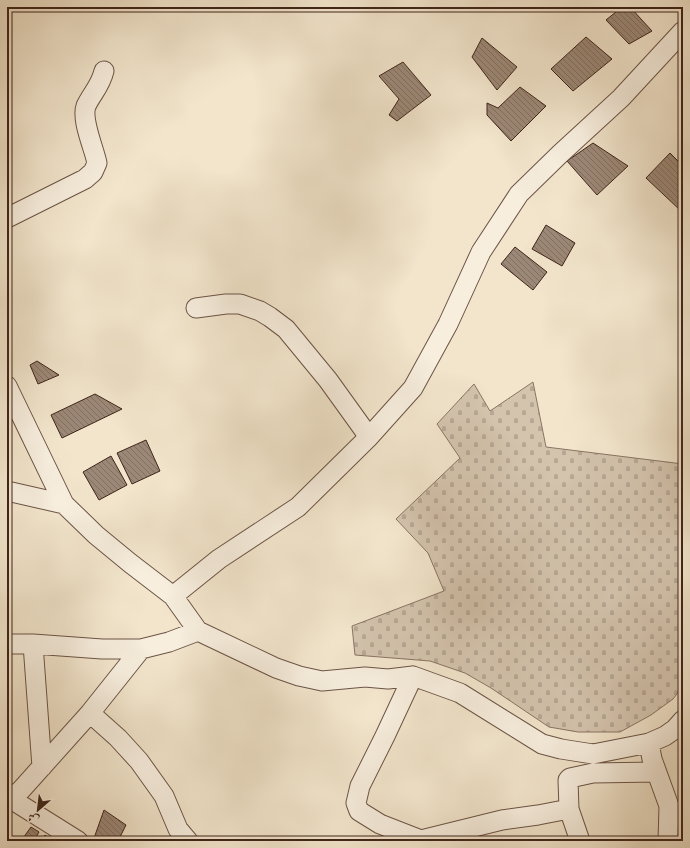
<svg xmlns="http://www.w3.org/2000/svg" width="690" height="848" viewBox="0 0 690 848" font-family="'IM FELL French Canon',Amiri,serif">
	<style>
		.cemetery { fill: url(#cemetery-stones); stroke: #8a7464 }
		.building { fill: url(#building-back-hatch); stroke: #3f241a }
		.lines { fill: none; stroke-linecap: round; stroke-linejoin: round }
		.minor-casing { stroke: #6c5446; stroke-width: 21 }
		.minor { stroke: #f7eede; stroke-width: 19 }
	</style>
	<defs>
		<pattern id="cemetery-stones" width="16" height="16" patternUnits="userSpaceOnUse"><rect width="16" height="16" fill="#d4c4ae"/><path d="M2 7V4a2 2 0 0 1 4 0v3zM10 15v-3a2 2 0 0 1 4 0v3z" fill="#b7a895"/></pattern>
		<pattern id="building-back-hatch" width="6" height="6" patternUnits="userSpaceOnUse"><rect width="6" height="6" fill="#9c8877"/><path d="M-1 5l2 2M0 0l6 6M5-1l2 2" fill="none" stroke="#816f61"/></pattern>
	</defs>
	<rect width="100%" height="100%" fill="#f2e5cc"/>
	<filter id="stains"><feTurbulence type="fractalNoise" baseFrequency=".005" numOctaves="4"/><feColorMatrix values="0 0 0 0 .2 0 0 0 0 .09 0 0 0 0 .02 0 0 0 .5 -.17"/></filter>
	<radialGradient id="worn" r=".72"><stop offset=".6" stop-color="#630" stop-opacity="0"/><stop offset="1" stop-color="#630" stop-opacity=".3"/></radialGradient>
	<path class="cemetery" d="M533,382l13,65 137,17v222l-10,13 -22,16 -31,17h-42l-29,-5 -58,-39 -26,-15 -35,-12 -75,-6 -3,-29 92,-35 -16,-38 -32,-34 64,-61 -23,-34 37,-40 16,27z"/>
	<path class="building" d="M622,7h8l22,24 -23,13 -23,-24z
		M586,37l26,22 -39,32 -22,-22z
		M482,38l35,29 -20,23 -25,-33z
		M403,62l28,33 -34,26 -8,-6 10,-16 -20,-23z
		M520,87l26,19 -35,35 -24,-26v-12l11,5z
		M593,143l35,23 -31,29 -30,-34z
		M670,153l13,13v43l-2,2 -35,-33z
		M546,225l29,18 -13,23 -30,-17z
		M515,247l32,25 -14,18 -32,-26z
		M37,361l22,14 -21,9 -8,-19z
		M95,394l27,15 -60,29 -11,-23z
		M7,431l4,8 -4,2z
		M146,440l14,31 -28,13 -15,-31z
		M111,456l16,29 -28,15 -16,-28z
		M104,810l22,15 -8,16h-25z
		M31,827l8,5 -5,9h-13z
		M45,835l7,6h-12z"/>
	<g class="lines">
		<defs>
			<path id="minor" d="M7,218l78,-39 8,-7 4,-9c-3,-15 -16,-43 -11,-57 6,-13 14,-19 18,-35
				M196,308l30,-4h14l20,7 10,6 16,12 42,51 41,57
				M7,386l57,118 32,31 34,28 43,33 25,35 78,37 23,8 23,5 43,-4 23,2 25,-3 47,17 82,51 19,5 32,5 56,-11 16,-7 10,-7 8,-9
				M7,491l57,13
				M173,596l46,-37 79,-52 71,-70 44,-49 35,-64 33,-72 38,-58 41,-40 61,-56 62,-67
				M7,644h26l69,5h39l28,-7 29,-11
				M33,644l9,123
				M413,676l-28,60 -25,50 -4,17 3,8 21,13 41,16 81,-20 36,-5 31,-6
				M90,713l28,25 21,23 25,35 14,33 10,12
				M649,743l3,16 17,47 -1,35
				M11,799l67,42
				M7,802l14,-12 69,-77 51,-64
				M580,841l-11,-32 -1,-29 2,-2 23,-5 63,-1"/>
		</defs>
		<use href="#minor" class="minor-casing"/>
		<use href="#minor" class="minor"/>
	</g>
	<rect width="690" height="848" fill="none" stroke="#f2e5cc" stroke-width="24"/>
	<rect x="8" y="8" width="674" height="832" fill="none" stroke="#3f241a" stroke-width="2"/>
	<rect x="12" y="12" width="666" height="824" fill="none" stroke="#3f241a"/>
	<g transform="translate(38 810) rotate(208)" stroke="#f7eede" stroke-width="3" paint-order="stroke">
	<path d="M0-3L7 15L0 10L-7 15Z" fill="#3f241a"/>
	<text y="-6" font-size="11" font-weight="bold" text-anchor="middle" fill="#3f241a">ش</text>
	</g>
	<rect width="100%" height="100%" filter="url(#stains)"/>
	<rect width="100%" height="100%" fill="url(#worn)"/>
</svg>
